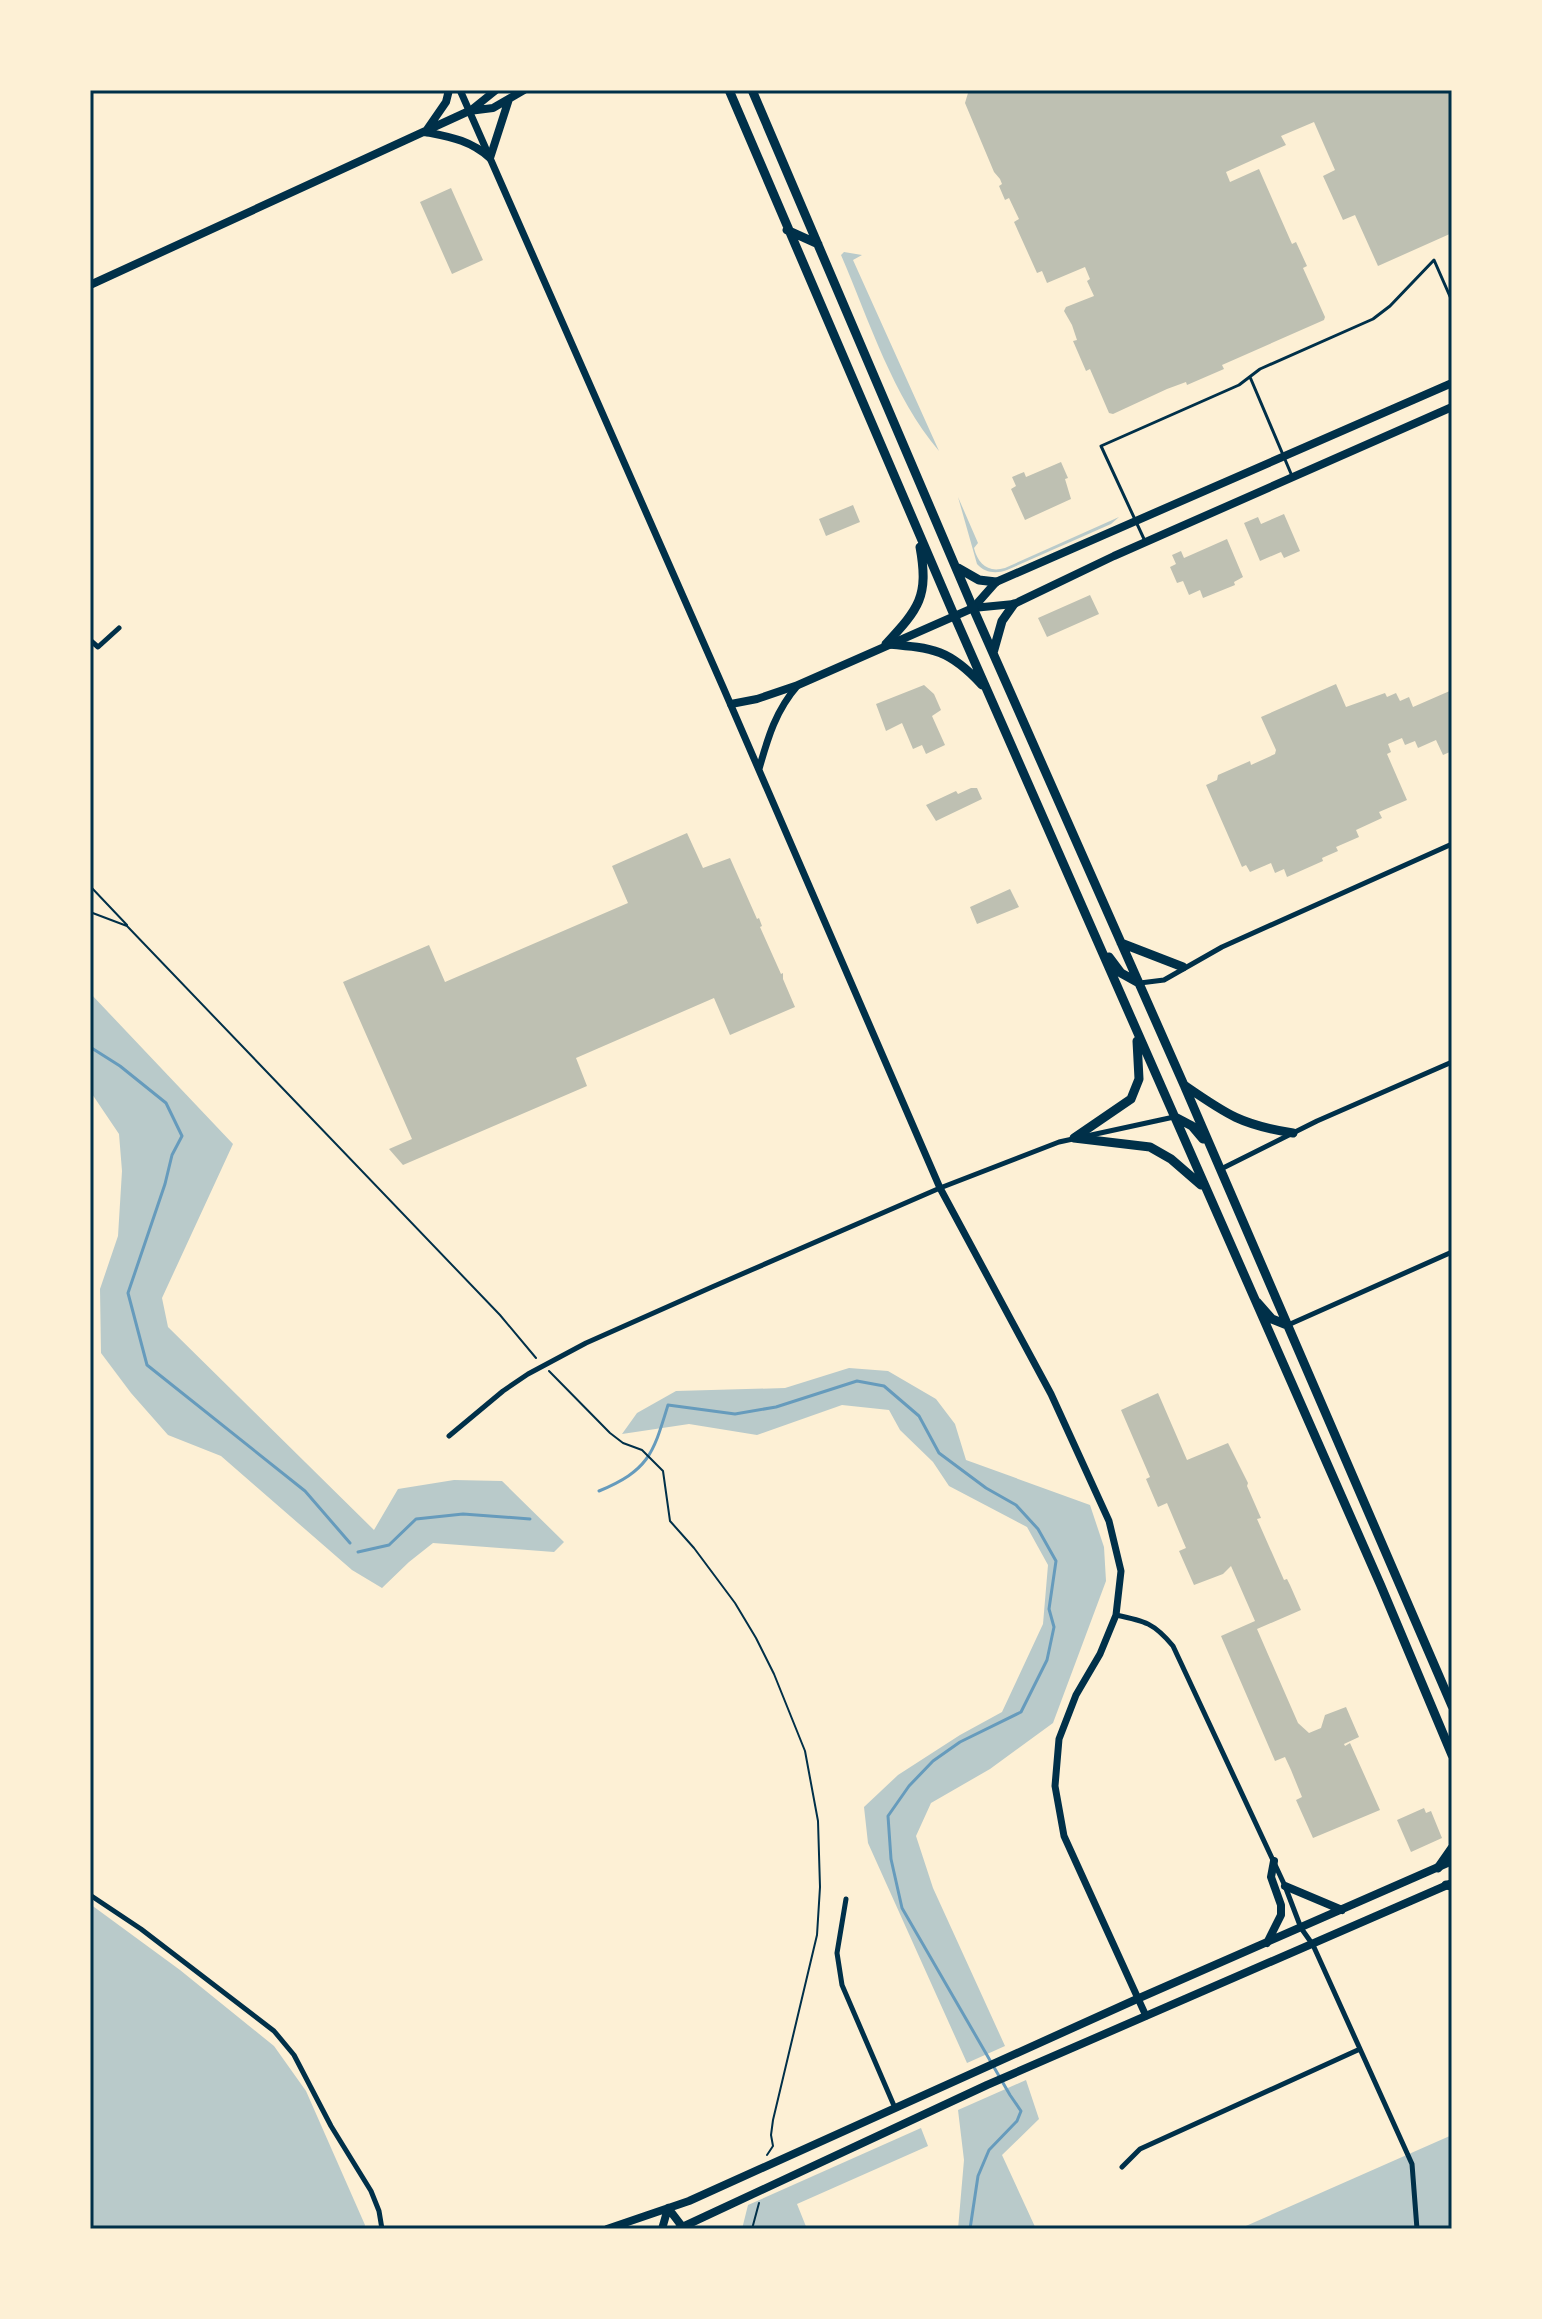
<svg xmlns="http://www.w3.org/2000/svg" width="1542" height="2319" viewBox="0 0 1542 2319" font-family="'Sofia Sans Condensed',sans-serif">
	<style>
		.green { fill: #b9caca }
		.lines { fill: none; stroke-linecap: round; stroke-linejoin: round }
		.stream { stroke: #669bbc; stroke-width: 3 }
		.building { fill: #bec0b2 }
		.path { stroke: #003049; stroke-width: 2 }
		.service { stroke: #003049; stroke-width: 3 }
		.minor { stroke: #003049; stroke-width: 5 }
		.tertiary { stroke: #003049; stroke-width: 7 }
		.secondary { stroke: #003049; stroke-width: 8 }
		.trunk { stroke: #003049; stroke-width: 9 }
		.neatline { fill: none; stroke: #003049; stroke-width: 3 }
	</style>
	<rect width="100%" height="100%" fill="#fdf0d5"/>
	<path class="green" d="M844,252l18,3 -9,5 86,191c-46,-54 -70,-131 -98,-196z
		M958,497l20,46 -4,5c4,16 14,25 31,20l114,-51 -8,7 -104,46c-11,4 -22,3 -30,-6z
		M90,993l143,151 -71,154 6,29 206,203 24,-41 56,-9 48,1 62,61 -10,10 -121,-9 -24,19 -27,26 -30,-18 -131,-114 -53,-21 -37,-42 -30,-40 -1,-64 18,-53 4,-65 -3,-37 -29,-43z
		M849,1368l39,3 48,28 19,25 11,36 124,45 14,42 2,34 -53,142 -63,46 -59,34 -15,33 17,52 72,158 -38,17 -99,-220 -4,-36 34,-32 62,-40 42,-23 41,-88 5,-59 -21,-38 -78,-41 -16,-24 -33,-32 -11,-20 -47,-5 -85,30 -68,-11 -67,10 15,-21 39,-22 109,-3z
		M90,1904l90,66 94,76 32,45 59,134 -1,4h-274z
		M1026,2080l13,39 -37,36 34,74h-78l6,-69 -6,-50z
		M921,2128l7,18 -131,58 10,25h-65l6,-24z
		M1452,2135v94h-213z"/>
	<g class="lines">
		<path class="stream" d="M90,1047l30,19 46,37 16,33 -10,19 -7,29 -37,109 19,72 158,126 45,52
			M599,1491c50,-21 54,-37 69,-86l67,9 41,-7 81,-26 27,5 35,30 20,37 47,35 30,17 22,24 18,32 -7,48 5,18 -7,33 -26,52 -61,30 -27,19 -24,25 -21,30 3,43 11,49 108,187 11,16 -4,10 -28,29 -11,26 -8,53
			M358,1552l31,-7 27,-26 47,-5 67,5"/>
	</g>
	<path class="building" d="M962,90h490v143l-74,33 -23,-51 -12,5 -20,-44 12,-6 -21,-48 -33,14 5,9 -60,27 4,10 29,-13 33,75 4,-2 11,24 -4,2 22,49 -1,3 -102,45 2,4 -37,16 -1,-3 -19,7 -54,25 -4,-1 -19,-44 -4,2 -13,-30 4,-1 -5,-15 -8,-14 2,-4 28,-11 -7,-15 3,-2 -5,-12 -38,16 -5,-12 -5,2 -23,-51 5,-3 -10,-21 -4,2 -6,-14 3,-2 -2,-5 -6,-7 -29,-69 3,-10z
		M451,188l32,72 -31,14 -32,-72z
		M1061,462l7,16 -3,1 6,20 -46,21 -14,-31 5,-3 -4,-9 12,-5 2,5z
		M853,505l7,17 -34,14 -7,-17z
		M1284,514l16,37 -16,7 -3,-6 -21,9 -16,-38 14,-6 3,7z
		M1227,539l16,38 -9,5 1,3 -32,13 -3,-8 -11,5 -6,-14 -6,2 -7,-16 6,-3 -4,-9 9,-4 3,7z
		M1090,595l9,19 -52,23 -9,-19z
		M1336,684l10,23 39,-14 2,4 9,-4 4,8 9,-4 4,10 39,-17v61l-9,4 -7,-15 -18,8 -3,-7 -10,4 -3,-7 -14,6 3,8 -4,2 20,46 -28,12 3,6 -26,12 3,7 -23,10 2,4 -16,7 1,3 -36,16 -3,-8 -9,4 -4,-10 -21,9 -4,-7 -4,2 -36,-82 11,-5 1,-5 32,-14 1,4 24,-11 1,-4 -15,-33z
		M924,685l10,9 7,16 -9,6 13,29 -19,9 -4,-9 -9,4 -11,-26 -16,8 -10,-27z
		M971,788h6l5,11 -46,22 -10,-16 30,-14 2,3z
		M687,833l16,35 27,-10 27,61 2,-1 3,8 -2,1 21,47 2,-1v6l12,28 -65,28 -16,-37 -138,60 11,28 -184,79 -14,-16 23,-10 -69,-157 86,-37 16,37 183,-79 -16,-37z
		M1010,889l9,18 -42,17 -7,-17z
		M1158,1393l29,67 41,-17 20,40 -1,3 14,32 -4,1 27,61 3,-1 3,6 11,25 -44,19 41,94 11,10 12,-5 4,-13 21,-8 13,30 -15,7 1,2 5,-3 30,67 -67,28 -17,-38 6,-3 -11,-27 -6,-13 -10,4 -54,-125 34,-15 -24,-55 -8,8 -29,11 -15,-34 7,-3 -19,-45 -9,4 -12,-28 4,-2 -29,-67z
		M1424,1808l2,5 5,-2 11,27 -31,14 -14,-32z"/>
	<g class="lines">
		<path class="path" d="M90,886l37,39
			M90,912l37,14 373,389 36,43
			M549,1371l61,62 13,10 19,7 21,21 7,50 24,27 41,55 21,35 18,36 31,77 13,70 2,66 -3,48 -44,185 -2,15 2,11 -6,9
			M752,2229l7,-26"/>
		<path class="service" d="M1250,377l42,99
			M1144,539l-43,-93 138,-61 21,-16 113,-50 17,-13 44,-46 18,41"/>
		<path class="minor" d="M90,640l8,7 21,-19
			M1140,983l24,-3 58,-33 230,-103
			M1221,1169l96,-48 135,-59
			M1288,1325l164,-73
			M449,1436l54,-45 25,-17 58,-31 126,-56 228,-99 119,-46 115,-25
			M1116,1615c29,6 38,8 57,31l112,240 16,42 12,17 99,219 5,65
			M90,1895l51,34 133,102 20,24 37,71 40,65 8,20 3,18
			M846,1899l-9,54 5,32 53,123
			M1122,2167l18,-18 220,-100"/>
		<path class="tertiary" d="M460,90l263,597 217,501 111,206 58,127 12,50 -5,44 -16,39 -24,41 -17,44 -4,47 9,50 82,180
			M759,769c9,-32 17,-59 39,-84"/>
		<path class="secondary" d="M470,111l26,-21
			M426,131l20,-29 3,-12
			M425,132c25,5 45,8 65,26l19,-59
			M90,285l379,-174 24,-3 31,-18
			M974,607l22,-25 456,-199
			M731,704l26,-5 41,-14 175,-77 41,-4 100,-48 338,-149
			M1285,1886l57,24
			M1267,1943l14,-28v-10l-10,-28 3,-16
			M668,2208l16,21
			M607,2229l82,-28 448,-202 315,-138
			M662,2229l6,-21
			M678,2229l309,-144 465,-202"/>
		<path class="trunk" d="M729,90l225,525 427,971 71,169
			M752,90l221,518 211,477 268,621
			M787,230l31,14
			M958,568l21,12 17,2
			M886,644c33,-36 43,-47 34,-97
			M886,644c47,4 63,5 96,41
			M993,653l9,-32 12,-17
			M1121,943l62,24
			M1109,957l12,16 18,10
			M1184,1085c42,29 57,40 109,48
			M1175,1117l17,9 11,13
			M1074,1138l76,9 21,12 30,26
			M1074,1138l57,-39 8,-20 -2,-38
			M1257,1302l15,17 15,6
			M1438,1868l14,-20
			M1446,1885l6,1"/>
	</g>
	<rect width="1542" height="2319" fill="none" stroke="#fdf0d5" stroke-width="184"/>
	<rect x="92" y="92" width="1358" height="2135" class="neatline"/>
</svg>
